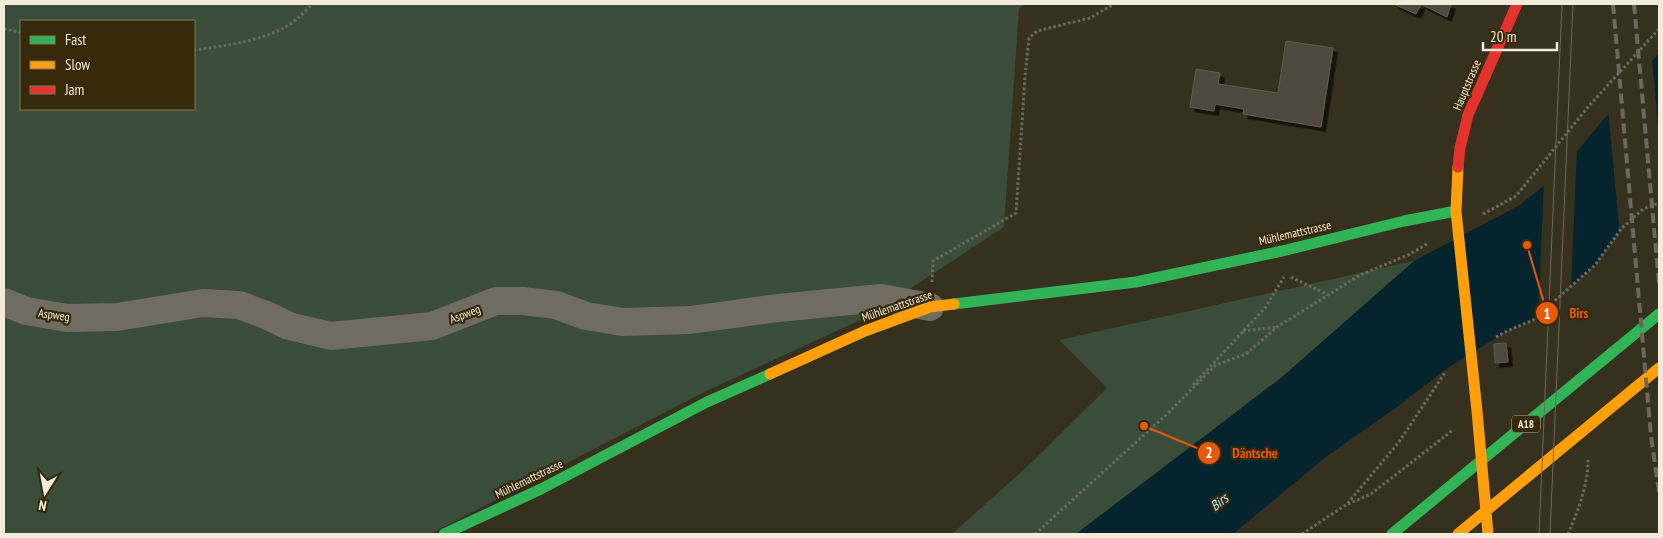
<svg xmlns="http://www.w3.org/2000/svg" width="1663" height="538" viewBox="0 0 1663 538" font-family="'PT Sans Narrow',sans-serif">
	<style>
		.green { fill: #394d39; fill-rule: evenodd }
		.water { fill: #05242e }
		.pier { fill: #36301f }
		.building { fill: #50493c; stroke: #635b4e; filter: url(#shadow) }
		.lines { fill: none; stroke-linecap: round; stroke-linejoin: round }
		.path { stroke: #6e6a5e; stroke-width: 3; stroke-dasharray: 2.5 2.5; stroke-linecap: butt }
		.street { stroke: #716c60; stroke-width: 28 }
		.fast { stroke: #30b455; stroke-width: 11 }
		.slow { stroke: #ff9f0a; stroke-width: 11 }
		.jam { stroke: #e5322d; stroke-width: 11 }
		.tram { stroke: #6d685b; stroke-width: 1 }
		.rail { stroke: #6d685b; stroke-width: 4; stroke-dasharray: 10 5; stroke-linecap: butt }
		.labels { text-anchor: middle; stroke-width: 4.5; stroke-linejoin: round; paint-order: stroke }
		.shield { fill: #362a0a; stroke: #bab19b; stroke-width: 1 }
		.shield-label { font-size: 11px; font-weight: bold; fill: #f2ebd9 }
		.street-label { font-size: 12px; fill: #f2ebd9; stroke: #362a0a }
		.water-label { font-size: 14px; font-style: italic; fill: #b3e7fd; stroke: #362a0a }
		.leader { fill: none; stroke: #e8590c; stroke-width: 2 }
		.callout-dot { fill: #e8590c; stroke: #362a0a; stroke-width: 2 }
		.mark-label { font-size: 15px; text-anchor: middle; font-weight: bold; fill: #fff }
		.callout-label { font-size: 14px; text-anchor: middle; font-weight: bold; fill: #e8590c; stroke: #362a0a; stroke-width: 4.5; stroke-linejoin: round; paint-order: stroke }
	</style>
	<defs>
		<filter id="shadow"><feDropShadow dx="4.5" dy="4.5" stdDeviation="0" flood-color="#0009"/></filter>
	</defs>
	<rect width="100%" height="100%" fill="#36301f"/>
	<path class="green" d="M4,4h1022l-7,4 -15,219 -137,90 -163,75 -274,142h-426zM21,21h173v88h-173z
		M1414,261l-133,117 -205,156h-124l78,-70 77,-76 -48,-48z"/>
	<path class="water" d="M1659,53v134l-38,42 -26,36 -62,55 -26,11 -58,36 -52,40 -70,49 -94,78h-157l205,-156 133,-117 106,-56 39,-32z"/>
	<path class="pier" d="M1652,58l7,78v55l-14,19 -25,26 -12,-126z
		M1577,147l-6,143 -33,29 6,-137 13,-11z"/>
	<path class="building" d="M1394,4h57l-4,13 -26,-13 -5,10z
		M1286,41l47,7 -12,79 -78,-13 1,-5 -29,-5 -1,7 -24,-4 6,-38 24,4 -2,11 60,9z
		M1506,343l2,19 -13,1 -1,-19z"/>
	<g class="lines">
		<path class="path" d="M4,29l17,3
			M194,50c32,-4 79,-10 104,-32 5,-4 10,-10 14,-14
			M1483,214l33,-18 72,-89 71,-78
			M1291,277l37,18
			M932,282l1,-21 83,-48 9,-136 4,-39 8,-7 53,-13 24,-14
			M1243,331l34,-4
			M1496,337l11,-6 26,-11 62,-55 26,-36 22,-20 16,-6
			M1193,385l72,-77 19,-31
			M1348,504l23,-10 82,-64
			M1035,534l131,-119 50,-50 30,-11 31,-27 83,-52 48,-20 19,-11
			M1302,534l45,-30 52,-62 47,-71
			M1568,534c10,-23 20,-48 20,-74"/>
		<path class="street" d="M4,302l22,9 41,7 50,-1 86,-14 36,2 27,10 23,11 42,10 101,-10 64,-25h27l33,4 30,11 37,6 67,-2 88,-12 103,-10 49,9"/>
		<path class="fast" d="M954,304l182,-22 146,-31 122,-30 52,-10
			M444,534l97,-45 166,-87 63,-28
			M1392,534l267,-220"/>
		<path class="slow" d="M1458,167l-2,44 21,200 11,123
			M770,374l95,-43 65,-24 24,-3
			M1458,534l201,-166"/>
		<path class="jam" d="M1458,167l2,-19 8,-33 49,-111"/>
		<path class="tram" d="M1539,534l23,-530
			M1550,534l23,-530"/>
		<path class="rail" d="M1613,4l38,432 8,56
			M1634,4l25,280"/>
	</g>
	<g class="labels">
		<rect class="shield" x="1512" y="415.5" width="28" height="17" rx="4"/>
		<g class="shield-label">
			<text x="1526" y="428">A18</text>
		</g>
		<g class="street-label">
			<text transform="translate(1467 85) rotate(-67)" y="4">Hauptstrasse</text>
			<text transform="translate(1295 233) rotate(-13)" y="4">Mühlemattstrasse</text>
			<text transform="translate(897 306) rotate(-19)" y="4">Mühlemattstrasse</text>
			<text transform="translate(465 314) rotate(-21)" y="4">Aspweg</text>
			<text transform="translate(54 315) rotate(8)" y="4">Aspweg</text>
			<text transform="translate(529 479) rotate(-26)" y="4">Mühlemattstrasse</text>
		</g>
		<g class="water-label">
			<text transform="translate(1219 502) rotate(-38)" y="5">Birs</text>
		</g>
	</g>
	<path class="leader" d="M1527 245L1547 313M1144 426L1209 453"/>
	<g class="callout-dot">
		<circle cx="1527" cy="245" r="5"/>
		<circle cx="1144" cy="426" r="5"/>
		<circle cx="1547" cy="313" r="12"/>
		<circle cx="1209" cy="453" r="12"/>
	</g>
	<g class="mark-label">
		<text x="1547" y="319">1</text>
		<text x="1209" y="458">2</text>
	</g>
	<g class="callout-label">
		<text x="1579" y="318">Birs</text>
		<text x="1255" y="458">Däntsche</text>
	</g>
	<rect width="1663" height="538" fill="none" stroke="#f2ebd9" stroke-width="10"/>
	<rect x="20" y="20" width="175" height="90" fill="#362a0a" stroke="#81775d"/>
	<rect x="30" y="36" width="25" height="8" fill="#30b455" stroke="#81775d"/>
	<text x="65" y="45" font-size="15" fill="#f2ebd9">Fast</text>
	<rect x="30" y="61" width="25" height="8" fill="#ff9f0a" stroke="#81775d"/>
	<text x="65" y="70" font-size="15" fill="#f2ebd9">Slow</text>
	<rect x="30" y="86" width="25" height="8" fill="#e5322d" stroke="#81775d"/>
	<text x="65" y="95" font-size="15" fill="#f2ebd9">Jam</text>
	<g transform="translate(45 493) rotate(191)" stroke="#362a0a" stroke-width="4" paint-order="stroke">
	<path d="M0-4L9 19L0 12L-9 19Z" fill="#f2ebd9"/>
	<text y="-8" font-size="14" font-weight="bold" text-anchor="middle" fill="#f2ebd9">N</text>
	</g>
	<path d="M1483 42v8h74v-8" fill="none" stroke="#f2ebd9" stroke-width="2.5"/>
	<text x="1490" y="42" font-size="15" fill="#f2ebd9" stroke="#362a0a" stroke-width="4" paint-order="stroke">20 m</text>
</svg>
